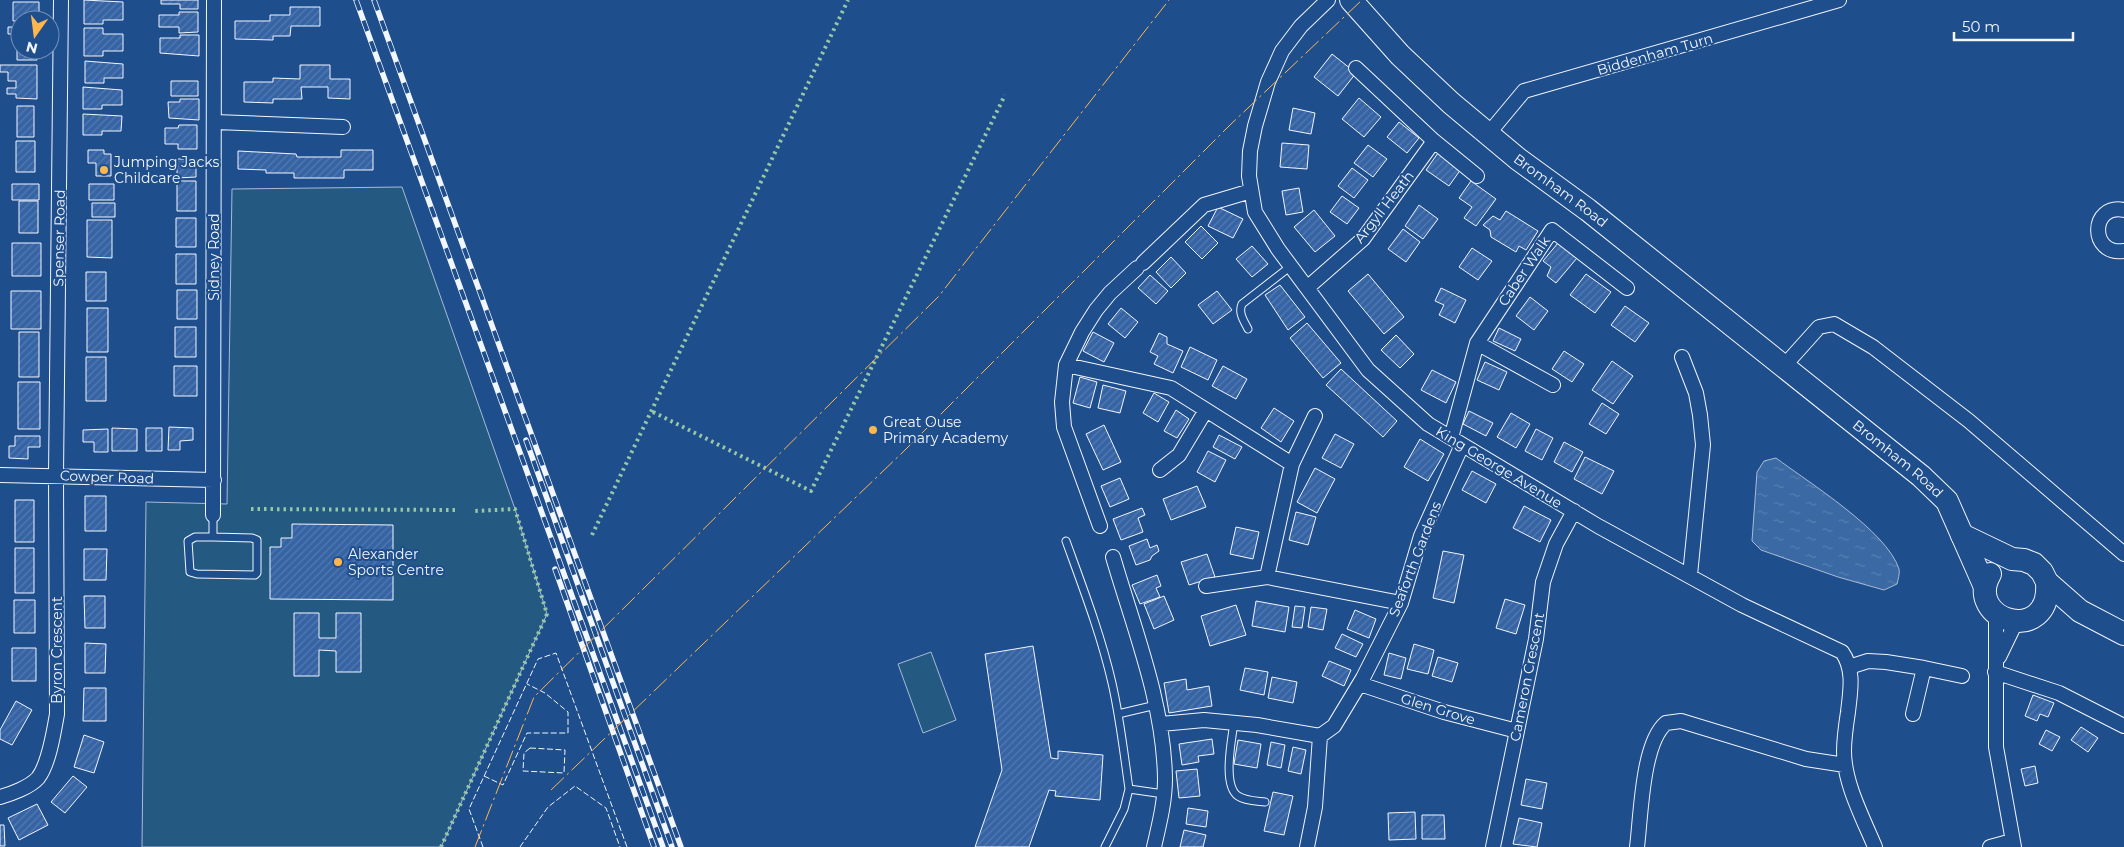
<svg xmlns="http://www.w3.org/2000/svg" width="2124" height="847" viewBox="0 0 2124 847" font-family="Montserrat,sans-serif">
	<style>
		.grass { fill: #245a82; stroke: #a8bbd7 }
		.water { fill: url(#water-ripples); stroke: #a8bbd7 }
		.building { fill: url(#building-hatch); stroke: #f2f6ff }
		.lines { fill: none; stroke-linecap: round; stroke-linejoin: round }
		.service-casing { stroke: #f2f6ff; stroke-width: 9 }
		.minor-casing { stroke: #f2f6ff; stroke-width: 16 }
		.primary-casing { stroke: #f2f6ff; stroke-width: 24 }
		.service { stroke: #1f4e8c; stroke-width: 7 }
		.minor { stroke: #1f4e8c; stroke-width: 14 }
		.primary { stroke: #1f4e8c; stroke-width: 22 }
		.rail-casing { stroke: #f2f6ff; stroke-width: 5.5 }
		.rail { stroke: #1f4e8c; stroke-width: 4; stroke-dasharray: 11; stroke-linecap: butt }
		.hedge { stroke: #97c8a6; stroke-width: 4; stroke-dasharray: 2.5 4; stroke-linecap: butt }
		.fence { stroke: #f2f6ff; stroke-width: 1; stroke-dasharray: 6 2.5; stroke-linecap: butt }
		.power { stroke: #ffb74d; stroke-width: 1; stroke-dasharray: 18 4 2.5 4; stroke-linecap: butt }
		.poi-dot { fill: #ffb74d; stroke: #1f4e8c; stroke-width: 2 }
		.labels { text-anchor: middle; stroke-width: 4; stroke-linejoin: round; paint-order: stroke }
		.street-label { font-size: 14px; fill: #f2f6ff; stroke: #1f4e8c }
		.poi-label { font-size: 14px; fill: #f2f6ff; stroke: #1f4e8c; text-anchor: start }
	</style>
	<defs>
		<pattern id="water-ripples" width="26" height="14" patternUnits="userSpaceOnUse" patternTransform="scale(1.25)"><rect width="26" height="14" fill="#3b69a3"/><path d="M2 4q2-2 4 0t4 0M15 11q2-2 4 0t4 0" fill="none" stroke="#587fb1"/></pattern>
		<pattern id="building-hatch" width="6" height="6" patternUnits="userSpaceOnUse" patternTransform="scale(1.25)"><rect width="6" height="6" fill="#3563a3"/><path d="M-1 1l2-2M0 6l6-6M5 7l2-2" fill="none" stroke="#537ab1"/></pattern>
	</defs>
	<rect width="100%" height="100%" fill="#1f4e8c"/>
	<path class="grass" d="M402,187l113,322 32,105 -106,233h-299l4,-345 81,2 5,-315z
		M931,652l25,68 -33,13 -25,-69z"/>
	<path class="water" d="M1776,458c32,24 111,73 123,111 1,5 -1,10 -2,15l-13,6 -46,-13 -77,-27 -9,-9 5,-69 7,-11z"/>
	<path class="building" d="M84,0l39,2v18h-20v4h-19z
		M161,0h37v9h-18v-5h-19z
		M13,2h26v18l-26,1z
		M290,7h30v19h-29l-1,10h-17v4l-38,-1v-18h35v-6h20z
		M179,12h19v20l-19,1v-6h-20v-12h20z
		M8,27h12v23h17v10h-20v-26h-9z
		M84,28h19v6h20v17h-20v5h-19z
		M180,35h19v21l-39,-3v-15h20z
		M1332,54l24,19 -18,23 -24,-19z
		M85,61l38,3v14h-19v5h-19z
		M0,65h37v34l-21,-1v-4h-9v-6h9v-7h-8v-9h-8z
		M300,65h30v14h20v20l-22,-1v-11h-27l1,12h-29v4l-29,-1v-20h29v-4l27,1z
		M171,81h27v15h-27z
		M83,87l39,3v15h-20v4h-19z
		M1359,98l22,19 -17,20 -22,-18z
		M180,99h19v21l-30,-2 -1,-16h12z
		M17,106h17v31h-17z
		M1293,108l22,5 -4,21 -22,-4z
		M83,114l39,2 -1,15h-19v4h-19z
		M1399,122l20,16 -12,15 -20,-16z
		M179,125h18v24h-19v-5h-13v-16h13z
		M16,141h19v31h-19z
		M1282,143l27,2 -2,24 -27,-2z
		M1368,145l19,14 -14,18 -19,-14z
		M88,150h16v4h7v22h-15v-13h-8z
		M341,150h32v20h-29v8h-50v-5h-28v-3l-28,-1v-18l58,3 1,3h44z
		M1438,153l23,16 -12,17 -23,-16z
		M177,159h19v18l-19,1z
		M1352,168l16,12 -14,18 -16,-12z
		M177,181h19v30h-19z
		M1471,181l25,18 -20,27 -12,-8 8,-11 -13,-9z
		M12,184h27v16h-27z
		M89,184h25v16h-25z
		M1299,188l4,24 -17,3 -4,-24z
		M1342,196l17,12 -12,16 -17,-12z
		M19,201h19v32h-19z
		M92,203h23v14h-23z
		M1419,205l19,14 -15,20 -18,-13z
		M1218,207l25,12 -10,19 -25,-12z
		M1314,210l21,26 -20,16 -21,-25z
		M1506,211l32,20 -12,19 -7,-4 -3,6 -25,-15 -1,-7 -7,-5 10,-9 7,4z
		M176,218h20v29h-20z
		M87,220h25v38l-25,-1z
		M1201,226l17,17 -16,16 -17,-17z
		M1403,229l17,13 -14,20 -18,-13z
		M12,243h29v33h-29z
		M1558,243l19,15 -21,25 -9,-7 4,-9 -8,-6z
		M1252,246l16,18 -16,13 -16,-18z
		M1472,248l20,13 -14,19 -19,-13z
		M176,254h20v30h-20z
		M1171,257l15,16 -15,15 -15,-16z
		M86,272h20v29h-20z
		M1368,274l36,43 -20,17 -36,-43z
		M1586,274l25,18 -16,21 -25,-18z
		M1150,275l18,16 -12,13 -18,-16z
		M1280,285l25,32 -17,13 -23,-35z
		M1441,288l25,12 -11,23 -16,-8 5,-10 -9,-4z
		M177,290h20v29h-20z
		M11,291h30v38h-30z
		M1217,291l15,19 -19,14 -15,-19z
		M1530,297l18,14 -14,19 -18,-14z
		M1625,306l24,17 -14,19 -24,-17z
		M87,308h21v44h-21z
		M1121,308l17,14 -13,16 -17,-14z
		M1307,323l34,40 -18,15 -33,-40z
		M175,327h21v30h-21z
		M1499,328l22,11 -6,12 -22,-10z
		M19,332h20v45h-20z
		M1093,332l21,11 -10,19 -21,-11z
		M1159,333l8,4v7l16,7 -10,22 -19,-9 4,-8 -8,-4z
		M1396,335l18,19 -14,14 -19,-18z
		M1190,347l27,13 -9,20 -27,-13z
		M1564,351l20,13 -12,18 -20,-13z
		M86,357h20v44h-20z
		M1612,361l21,15 -20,28 -21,-14z
		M1485,362l22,10 -8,18 -22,-10z
		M174,366h23v30h-23z
		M1223,366l24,13 -11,20 -24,-13z
		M1341,369l56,52 -14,16 -57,-52z
		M1432,370l24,12 -10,21 -25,-13z
		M1080,377l17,5 -7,26 -17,-5z
		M18,382h22v47h-22z
		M1103,385l23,6 -6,22 -22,-5z
		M1154,393l15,9 -11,20 -15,-9z
		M1602,403l17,11 -13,20 -17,-10z
		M1274,408l20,13 -13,21 -20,-14z
		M1176,410l13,9 -12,19 -13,-7z
		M1469,411l24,12 -7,13 -23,-12z
		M1511,413l19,11 -14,24 -19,-11z
		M1104,425l17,37 -18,8 -17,-36z
		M169,427l24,1v12l-13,1v9h-12z
		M112,428l25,1v22h-25z
		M146,428h16v23h-16z
		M108,429v23h-14v-10h-11v-12z
		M1536,429l17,9 -11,22 -17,-9z
		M1335,434l19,10 -13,24 -19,-10z
		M1219,435l23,12 -7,12 -22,-12z
		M15,436h25v11h-12v12l-19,-1v-12h6z
		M1420,439l24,15 -16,27 -24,-14z
		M1564,442l19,10 -11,20 -18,-10z
		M1208,451l18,9 -11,22 -18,-10z
		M1585,457l29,14 -12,23 -28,-15z
		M1315,468l20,11 -18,34 -20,-11z
		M1472,471l24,13 -10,19 -24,-13z
		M1120,478l9,21 -19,8 -9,-21z
		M1197,486l9,21 -35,13 -8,-21z
		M85,496h21v35h-21z
		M15,500h19v42h-19z
		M1524,506l27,14 -11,22 -27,-14z
		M1142,508l3,7 -7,3 5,14 -22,8 -8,-21z
		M1296,512l20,5 -8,28 -19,-5z
		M292,524l101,1v75l-123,-1v-52h11v-9h11z
		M1236,527l23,5 -6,27 -23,-5z
		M1147,539l3,9 7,-3 2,6 -7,5 -2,4 -14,5 -7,-19z
		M15,548h19v45h-19z
		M84,549h23l-1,31h-22z
		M1443,551l21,4 -10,48 -21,-5z
		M1207,554l8,23 -26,8 -8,-23z
		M1157,575l4,11 -5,2 4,9 -20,7 -8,-19z
		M84,596h21v32h-20z
		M1164,596l10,24 -20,9 -10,-25z
		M1505,599l20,6 -9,29 -20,-6z
		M14,600h21v33h-21z
		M1256,601l33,6 -4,25 -33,-6z
		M1236,605l10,30 -36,11 -9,-30z
		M1295,606l10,1 -3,21 -10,-1z
		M1311,607l16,2 -4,21 -15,-3z
		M1355,610l21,9 -7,19 -22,-9z
		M294,613h25v25h17v-25h25v59h-25v-21l-17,-1v26h-25z
		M1342,634l21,10 -7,13 -21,-9z
		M85,643l21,1 -1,29h-20z
		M1414,644l20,6 -6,24 -21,-5z
		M1033,646l18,112 7,1v-8l45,4 -3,45 -45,-4 1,-5 -7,-1 -20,57h-54l27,-77 -17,-116z
		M12,648h24v33h-24z
		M1389,653l17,5 -5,21 -17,-4z
		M1438,657l20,6 -6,19 -20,-6z
		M1329,661l22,9 -7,16 -22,-10z
		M1245,668l23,4 -4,23 -24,-5z
		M1272,677l25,5 -4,21 -25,-5z
		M1186,679l1,11 22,-4 3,20 -43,7 -5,-30z
		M84,688h22v33h-23z
		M2033,695l21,8 -6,14 -8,-3 -3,7 -12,-5z
		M16,701l16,9 -20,35 -12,-6v-9z
		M2081,727l17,11 -10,14 -17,-12z
		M2046,730l14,7 -8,14 -13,-7z
		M84,735l20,7 -10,31 -20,-6z
		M1212,739l2,15 -16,2 1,6 -17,3 -3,-21z
		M1238,740l23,4 -4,24 -23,-4z
		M1271,742l14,3 -4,23 -14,-3z
		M1293,747l13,3 -5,24 -13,-3z
		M2035,766l3,17 -13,3 -4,-17z
		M1197,769l3,27 -21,2 -3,-27z
		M73,776l14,11 -22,26 -14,-11z
		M1526,779l21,4 -5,26 -21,-4z
		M1273,792l20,4 -9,39 -20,-4z
		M37,804l11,21 -29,15 -11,-22z
		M1188,808l20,3 -2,16 -20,-3z
		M1415,812l1,27 -27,1 -1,-27z
		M1422,815h22l1,24h-23z
		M1519,818l23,5 -5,24 -24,-3z
		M0,825h4l1,21h-5z
		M1184,830l22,5 -3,12h-23z"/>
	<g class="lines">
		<defs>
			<path id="service" d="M1248,329c-4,-8 -10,-16 -6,-25l49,-38
				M213,537h-18l-7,4 2,31 7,2 58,1 2,-2v-33l-5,-2 -39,-1v-22
				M1066,541c17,47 35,94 46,142 8,35 12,71 17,106
				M1118,714l38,-9
				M1234,722c-2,17 -12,63 4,74 7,5 19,5 27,6
				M1105,847l19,-38 5,-20 35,5"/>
			<path id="minor" d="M1328,0l-27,26 -19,25 -14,31 -13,44 -5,25 -1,25 6,36 23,37 90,121 60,54 170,102 144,79 100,47c13,18 8,41 6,60 -2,13 -4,26 -4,39 0,32 19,67 31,96
				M1356,68l78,73 43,35
				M215,122l128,5
				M1489,133l35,-42 315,-91
				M2124,210c-34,-7 -35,46 0,41
				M1143,263l61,-58 47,-14
				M1307,288l56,-49 71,-98
				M1477,343l76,42
				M1682,357l14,36 4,22 3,30 -13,130
				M1066,365l105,23 121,76 -25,113
				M1784,366l35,-39 15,-3 39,23 96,74 155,133
				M1451,438l26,-95 75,-113 75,58
				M1292,464l23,-48
				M1160,470l19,-15 27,-45
				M0,475l214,5
				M213,515l1,-515
				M1100,526l-36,-99 -2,-25 4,-37 16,-33 14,-22 14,-17 27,-25
				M1113,557c21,72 51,146 52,222 0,23 -6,46 -11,68
				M1206,586l61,-9 134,26
				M1996,615v132l18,100
				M1999,657l17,-35
				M1849,667l19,-6 18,1 38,6 -11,46
				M1924,668l38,8
				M1995,672l64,21 65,33
				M1360,684l84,28 73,19
				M1161,724l43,-4 53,5 63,11 14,-10 29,-48 38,-75 20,-67 41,-91
				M0,797c11,-3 30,-10 38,-19 11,-14 16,-47 19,-64l-1,-239 5,-475
				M1307,847l8,-40 5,-71
				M1493,847l43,-208 7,-57 13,-38 18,-33
				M1637,847c4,-31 5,-104 29,-124l15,-2 125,38 39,6
				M1990,847l22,-6"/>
			<g id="primary">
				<path id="s1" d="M1351,0l49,55 51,48 67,56 70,51 333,266 26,25 38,86"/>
				<path d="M1962,535l50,24 12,1 10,4 8,8 5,10 33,29 44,23"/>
				<path d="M1990,574c-27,47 62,73 57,8"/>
			</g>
		</defs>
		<use href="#service" class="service-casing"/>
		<use href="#minor" class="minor-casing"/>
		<use href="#primary" class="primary-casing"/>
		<use href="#service" class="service"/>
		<use href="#minor" class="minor"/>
		<use href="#primary" class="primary"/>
		<defs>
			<path id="rail" d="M356,0l307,847
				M374,0l307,847
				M526,440l146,407
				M555,569l99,278"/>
		</defs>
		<use href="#rail" class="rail-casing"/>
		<use href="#rail" class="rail"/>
		<path class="hedge" d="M653,412l158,79 194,-396
			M251,509l205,1
			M592,535l256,-535
			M441,847l106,-233 -32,-105 -40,2"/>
		<path class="fence" d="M530,748l35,2 -1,23 -41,-2 1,-18z
			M484,776l19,9 24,-52h41v-21l-23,-19 -18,-9
			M483,847l-14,-38 69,-150 18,-6 71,194
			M520,847l28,-40 27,-21 31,22 14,39"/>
		<path class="power" d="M551,790l353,-339 326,-326 132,-125
			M475,847l59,-150 405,-401 230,-296"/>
	</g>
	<g class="poi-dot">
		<circle cx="104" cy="170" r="5"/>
		<circle cx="873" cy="430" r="5"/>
		<circle cx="338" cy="562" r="5"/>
	</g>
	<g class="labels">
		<g class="street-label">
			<text transform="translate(1655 54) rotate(-16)" y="5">Biddenham Turn</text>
			<text dy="5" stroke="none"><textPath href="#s1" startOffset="284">Bromham Road</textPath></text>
			<text transform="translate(1384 207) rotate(-52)" y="5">Argyll Heath</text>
			<text transform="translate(59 238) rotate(-89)" y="5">Spenser Road</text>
			<text transform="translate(214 257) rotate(-90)" y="5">Sidney Road</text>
			<text transform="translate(1524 271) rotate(-56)" y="5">Caber Walk</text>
			<text dy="5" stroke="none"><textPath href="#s1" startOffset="715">Bromham Road</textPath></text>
			<text transform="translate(1499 467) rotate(31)" y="5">King George Avenue</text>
			<text transform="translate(107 477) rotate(2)" y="5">Cowper Road</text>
			<text transform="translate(1415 559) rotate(-69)" y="5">Seaforth Gardens</text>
			<text transform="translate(57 650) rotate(-90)" y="5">Byron Crescent</text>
			<text transform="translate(1527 677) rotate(-79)" y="5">Cameron Crescent</text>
			<text transform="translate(1438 709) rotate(17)" y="5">Glen Grove</text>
		</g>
		<g class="poi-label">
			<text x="114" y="167">Jumping Jacks<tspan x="114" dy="16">Childcare</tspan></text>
			<text x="883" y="427">Great Ouse<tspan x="883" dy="16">Primary Academy</tspan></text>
			<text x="348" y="559">Alexander<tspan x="348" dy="16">Sports Centre</tspan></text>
		</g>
	</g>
	<g transform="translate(35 35) rotate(194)"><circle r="24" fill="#1f4e8c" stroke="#7391ba"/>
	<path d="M0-4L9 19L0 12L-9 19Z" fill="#ffb74d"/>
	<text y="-8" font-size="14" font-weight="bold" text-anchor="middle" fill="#f2f6ff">N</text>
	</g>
	<path d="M1954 32v8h119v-8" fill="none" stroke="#f2f6ff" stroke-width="2.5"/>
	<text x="1962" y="32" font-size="15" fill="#f2f6ff" stroke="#1f4e8c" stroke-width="4" paint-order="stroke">50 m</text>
</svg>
